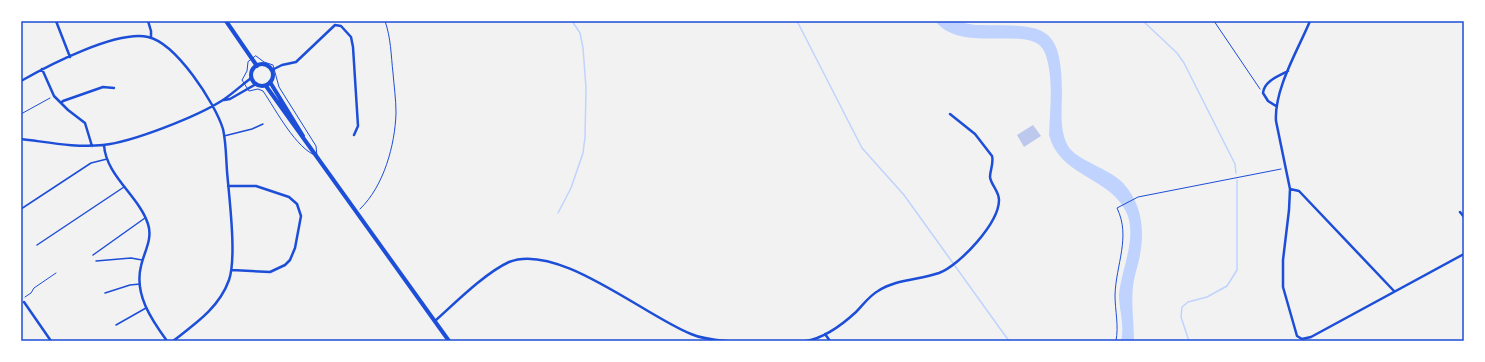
<svg xmlns="http://www.w3.org/2000/svg" width="1485" height="362" viewBox="0 0 1485 362" font-family="Raleway,sans-serif">
	<style>
		.water { fill: #bfd3fe }
		.lines { fill: none; stroke-linecap: round; stroke-linejoin: round }
		.stream { stroke: #bfd3fe; stroke-width: 1.5 }
		.building { fill: #bdc9ec }
		.path { stroke: #1d4ed8; stroke-width: 1 }
		.service { stroke: #1d4ed8; stroke-width: 1.5 }
		.minor { stroke: #1d4ed8; stroke-width: 2.5 }
		.secondary { stroke: #1d4ed8; stroke-width: 4 }
		.neatline { fill: none; stroke: #1d4ed8; stroke-width: 1.5 }
	</style>
	<rect width="100%" height="100%" fill="#f2f2f2"/>
	<path class="water" d="M935,21c7,0 15,-1 22,0 8,2 14,4 23,4 61,1 82,-4 82,67 0,17 -3,38 6,54 8,14 42,23 55,37 20,22 22,49 16,77 -2,8 -5,17 -6,26 -2,18 1,37 1,55h-13c4,-16 -2,-30 -2,-46 2,-26 21,-62 5,-87 -19,-32 -65,-33 -75,-73 1,-26 5,-58 -4,-82 -12,-31 -82,3 -110,-32z"/>
	<g class="lines">
		<path class="stream" d="M797,21l65,127 42,47 105,146
			M1143,21l34,32 7,10 51,101 1,9
			M558,213l13,-25 12,-35 2,-16 1,-49 -3,-40 -3,-15 -8,-12
			M1189,341l-8,-24 1,-10 6,-5 19,-5 20,-11 10,-16v-90"/>
	</g>
	<path class="building" d="M1033,125l8,11 -17,11 -7,-12z"/>
	<g class="lines">
		<path class="path" d="M1214,21l46,68
			M256,56l8,6 9,3 6,22 37,59 1,10c-21,-7 -41,-46 -54,-65l-5,-2 -9,2 -7,-11 5,-9 1,-9z
			M21,114l29,-16
			M360,209c24,-23 35,-64 36,-96 0,-14 -2,-27 -3,-40 -2,-18 -2,-35 -8,-52
			M25,297l6,-4 3,-5 22,-15
			M1116,341c3,-16 -1,-30 -1,-46 1,-31 16,-58 2,-87l21,-11 143,-28"/>
		<path class="service" d="M224,136l28,-7 11,-5
			M21,209l70,-46 16,-4
			M37,245l87,-58
			M93,255l52,-37
			M96,261l35,-3 11,2
			M105,293l25,-8 10,-1
			M116,325l30,-17"/>
		<path class="minor" d="M56,21l14,36
			M148,21l3,10v7
			M1310,21c-12,29 -36,68 -34,100l14,68 -1,21 -6,50v27l14,49 5,3 9,-2 153,-83
			M42,69l12,27 14,14 17,13 7,23
			M272,70l10,-5 14,-3 39,-37 6,1 10,11 2,10 5,79 -4,9
			M21,81c28,-16 96,-51 127,-44 28,6 67,66 75,92 3,13 3,28 4,42 2,26 10,86 2,109 -10,28 -34,44 -56,61
			M224,100l6,-1 26,-15
			M61,103l2,-2 40,-14 11,1
			M1276,106l-8,-5 -5,-8c1,-12 16,-17 25,-22
			M21,139c26,3 55,9 82,6 30,-3 95,-29 120,-45 9,-6 19,-15 28,-22
			M104,145c2,31 35,51 44,79 5,15 -4,28 -7,42 -7,28 10,53 26,75
			M228,186h28l33,11 8,7 4,12 -6,32 -5,12 -5,5 -15,7 -38,-2
			M1290,189l9,2 95,100
			M1460,212l4,5
			M24,302l27,39
			M435,321c20,-18 50,-48 74,-59 49,-20 136,54 182,72 11,5 24,6 36,7
			M825,334l5,7
			M806,341c18,-3 37,-17 50,-29 7,-7 13,-16 22,-21 18,-12 41,-11 61,-18 21,-8 60,-50 60,-73 0,-9 -8,-15 -9,-23 0,-7 4,-14 2,-21l-17,-22 -25,-20"/>
		<path class="secondary" d="M226,21l31,45
			M251 75a11 11 0 1 1 22 0a11 11 0 1 1-22 0Z
			M270,82l33,54
			M266,86l183,255"/>
	</g>
	<rect width="1485" height="362" fill="none" stroke="#ffffff" stroke-width="44"/>
	<rect x="22" y="22" width="1441" height="318" class="neatline"/>
</svg>
